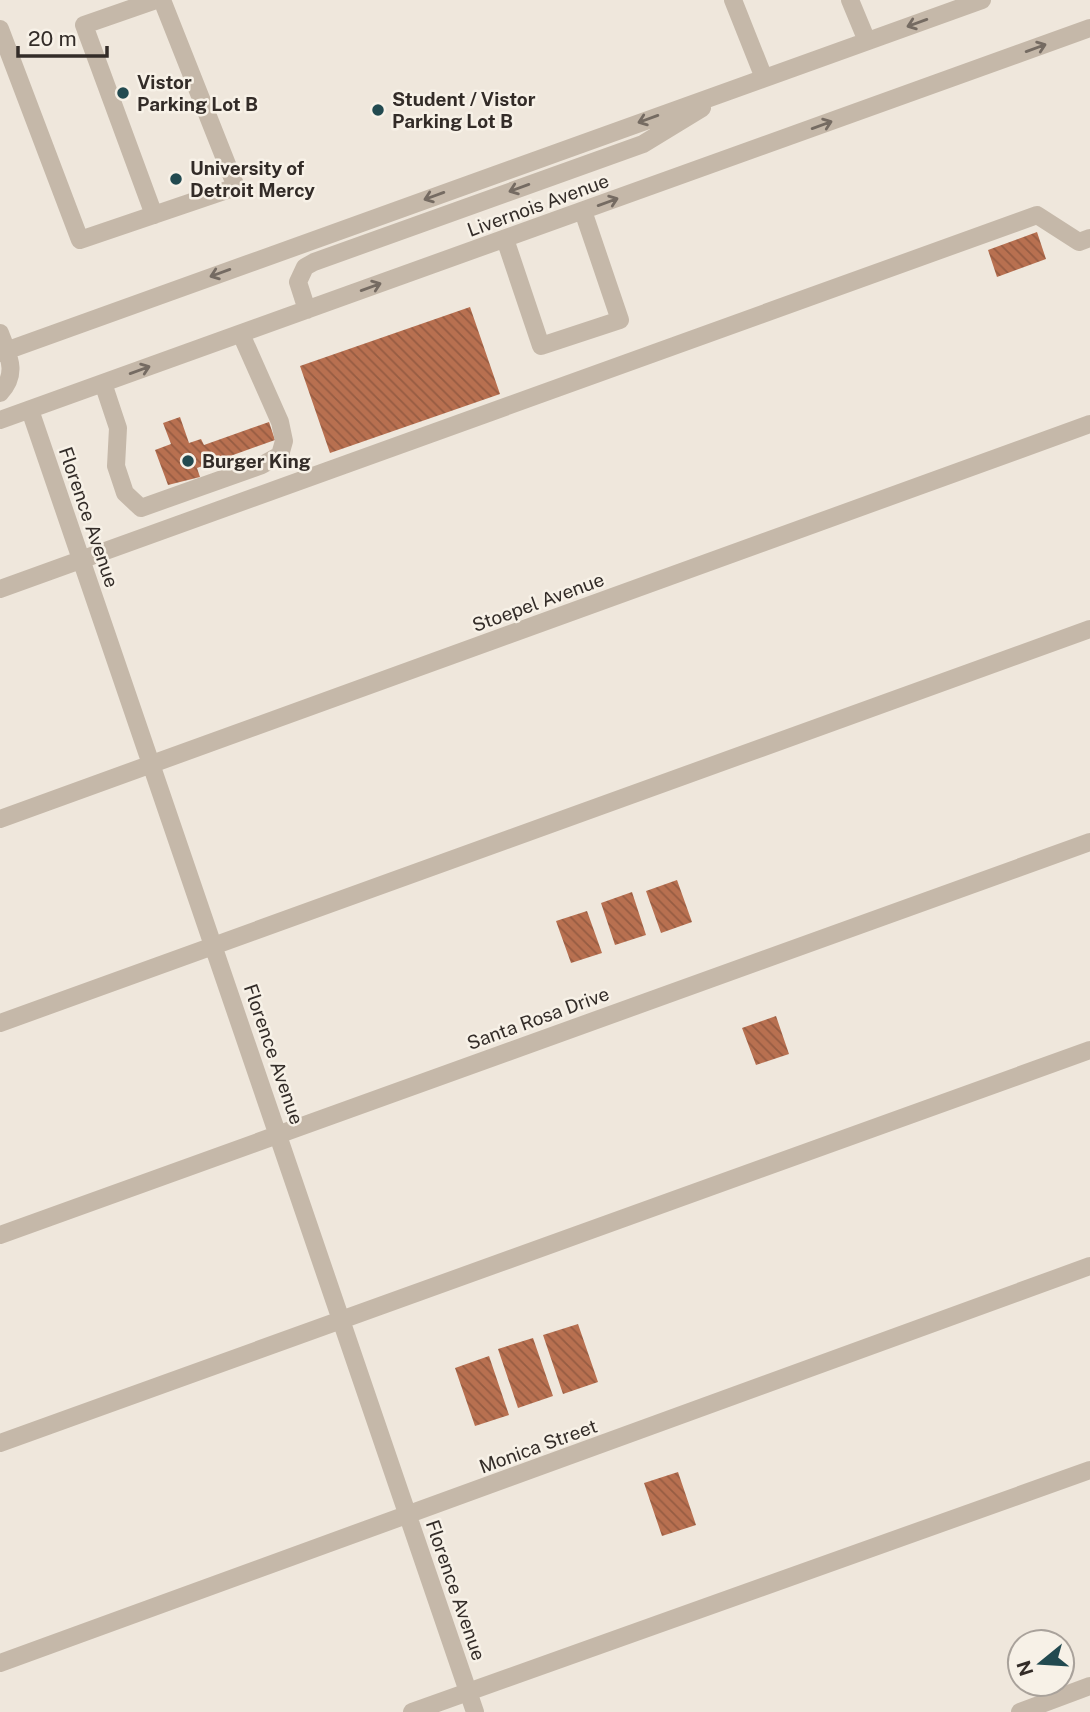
<svg xmlns="http://www.w3.org/2000/svg" width="1090" height="1712" viewBox="0 0 1090 1712" font-family="'Public Sans',sans-serif">
	<style>
		.building { fill: url(#building-back-hatch) }
		.lines { fill: none; stroke-linecap: round; stroke-linejoin: round }
		.minor { stroke: #c5b8a9; stroke-width: 18 }
		.oneway { stroke: #756b62 }
		.poi-dot { fill: #224a50; stroke: #f7f1e7; stroke-width: 2.5 }
		.labels { text-anchor: middle; stroke-width: 5; stroke-linejoin: round; paint-order: stroke }
		.poi-label { font-size: 19px; font-weight: bold; fill: #332c28; stroke: #f7f1e7; text-anchor: start }
		.street-label { font-size: 19px; fill: #332c28; stroke: #f7f1e7 }
	</style>
	<defs>
		<pattern id="building-back-hatch" width="6" height="6" patternUnits="userSpaceOnUse" patternTransform="scale(1.75)"><rect width="6" height="6" fill="#b87050"/><path d="M-1 5l2 2M0 0l6 6M5-1l2 2" fill="none" stroke="#965c42"/></pattern>
	</defs>
	<rect width="100%" height="100%" fill="#efe7dc"/>
	<path class="building" d="M1037,232l9,27 -49,18 -9,-27z
		M470,307l30,87 -170,59 -30,-87z
		M180,417l9,26 12,-4 3,6 65,-23 6,18 -78,28 3,9 -32,8 -13,-35 16,-6 -8,-21z
		M677,880l15,42 -31,11 -15,-42z
		M632,892l14,43 -31,10 -14,-42z
		M587,911l15,42 -31,10 -15,-42z
		M776,1016l13,38 -33,11 -14,-37z
		M578,1324l20,58 -35,12 -20,-59z
		M533,1338l20,58 -35,12 -20,-59z
		M489,1356l20,59 -34,11 -20,-58z
		M678,1472l18,53 -34,11 -18,-53z"/>
	<g class="lines">
		<path class="minor" d="M733,0l31,78
			M850,0l17,41
			M0,29l80,211 156,-53 -74,-187
			M154,215l-70,-190 72,-25
			M505,239l36,107 79,-26 -37,-109
			M307,310l-9,-28 7,-15 9,-5 329,-118 59,-36
			M0,333c8,22 19,40 0,60
			M0,353l982,-353
			M103,383l15,45 -2,38 9,27 16,15 121,-43 18,-10 4,-14 -4,-19 -39,-88
			M30,410l445,1302
			M0,420l1090,-392
			M0,589l1037,-374 42,27 11,-4
			M0,819l1090,-395
			M0,1023l1090,-394
			M0,1235l1090,-393
			M0,1443l1090,-393
			M0,1663l1090,-397
			M412,1712l678,-242
			M1020,1712l70,-26"/>
	</g>
	<defs><path id="oneway-shaft" d="M-6 0H5M1.5-3L5.5 0L1.5 3" fill="none" stroke-width="1.6" stroke-linecap="round" stroke-linejoin="round" transform="scale(1.75)"/></defs>
	<g class="oneway">
		<use href="#oneway-shaft" transform="translate(917 23) rotate(160)"/>
		<use href="#oneway-shaft" transform="translate(1036 48) rotate(-20)"/>
		<use href="#oneway-shaft" transform="translate(648 119) rotate(160)"/>
		<use href="#oneway-shaft" transform="translate(822 125) rotate(-20)"/>
		<use href="#oneway-shaft" transform="translate(519 188) rotate(160)"/>
		<use href="#oneway-shaft" transform="translate(434 196) rotate(160)"/>
		<use href="#oneway-shaft" transform="translate(608 202) rotate(-20)"/>
		<use href="#oneway-shaft" transform="translate(220 273) rotate(160)"/>
		<use href="#oneway-shaft" transform="translate(371 287) rotate(-20)"/>
		<use href="#oneway-shaft" transform="translate(140 370) rotate(-20)"/>
	</g>
	<g class="poi-dot">
		<circle cx="123" cy="93" r="7"/>
		<circle cx="378" cy="110" r="7"/>
		<circle cx="176" cy="179" r="7"/>
		<circle cx="188" cy="461" r="7"/>
	</g>
	<g class="labels">
		<g class="poi-label">
			<text x="137" y="89">Vistor<tspan x="137" dy="22">Parking Lot B</tspan></text>
			<text x="392" y="106">Student / Vistor<tspan x="392" dy="22">Parking Lot B</tspan></text>
			<text x="190" y="175">University of<tspan x="190" dy="22">Detroit Mercy</tspan></text>
			<text x="202" y="468">Burger King</text>
		</g>
		<g class="street-label">
			<text transform="translate(538 205) rotate(-20)" y="7">Livernois Avenue</text>
			<text transform="translate(89 517) rotate(71)" y="7">Florence Avenue</text>
			<text transform="translate(538 602) rotate(-20)" y="7">Stoepel Avenue</text>
			<text transform="translate(538 1018) rotate(-20)" y="7">Santa Rosa Drive</text>
			<text transform="translate(274 1054) rotate(71)" y="7">Florence Avenue</text>
			<text transform="translate(538 1446) rotate(-20)" y="7">Monica Street</text>
			<text transform="translate(456 1590) rotate(71)" y="7">Florence Avenue</text>
		</g>
	</g>
	<g transform="translate(1041 1663) rotate(252)"><circle r="33" fill="#f7f1e7" stroke="#a9a29b" stroke-width="2"/>
	<path d="M0-5L12 26L0 18L-12 26Z" fill="#224a50"/>
	<text y="-10" font-size="19" font-weight="bold" text-anchor="middle" fill="#332c28">N</text>
	</g>
	<path d="M18 46v10h89v-10" fill="none" stroke="#332c28" stroke-width="3.5"/>
	<text x="28" y="46" font-size="21" fill="#332c28" stroke="#f7f1e7" stroke-width="5" paint-order="stroke">20 m</text>
</svg>
